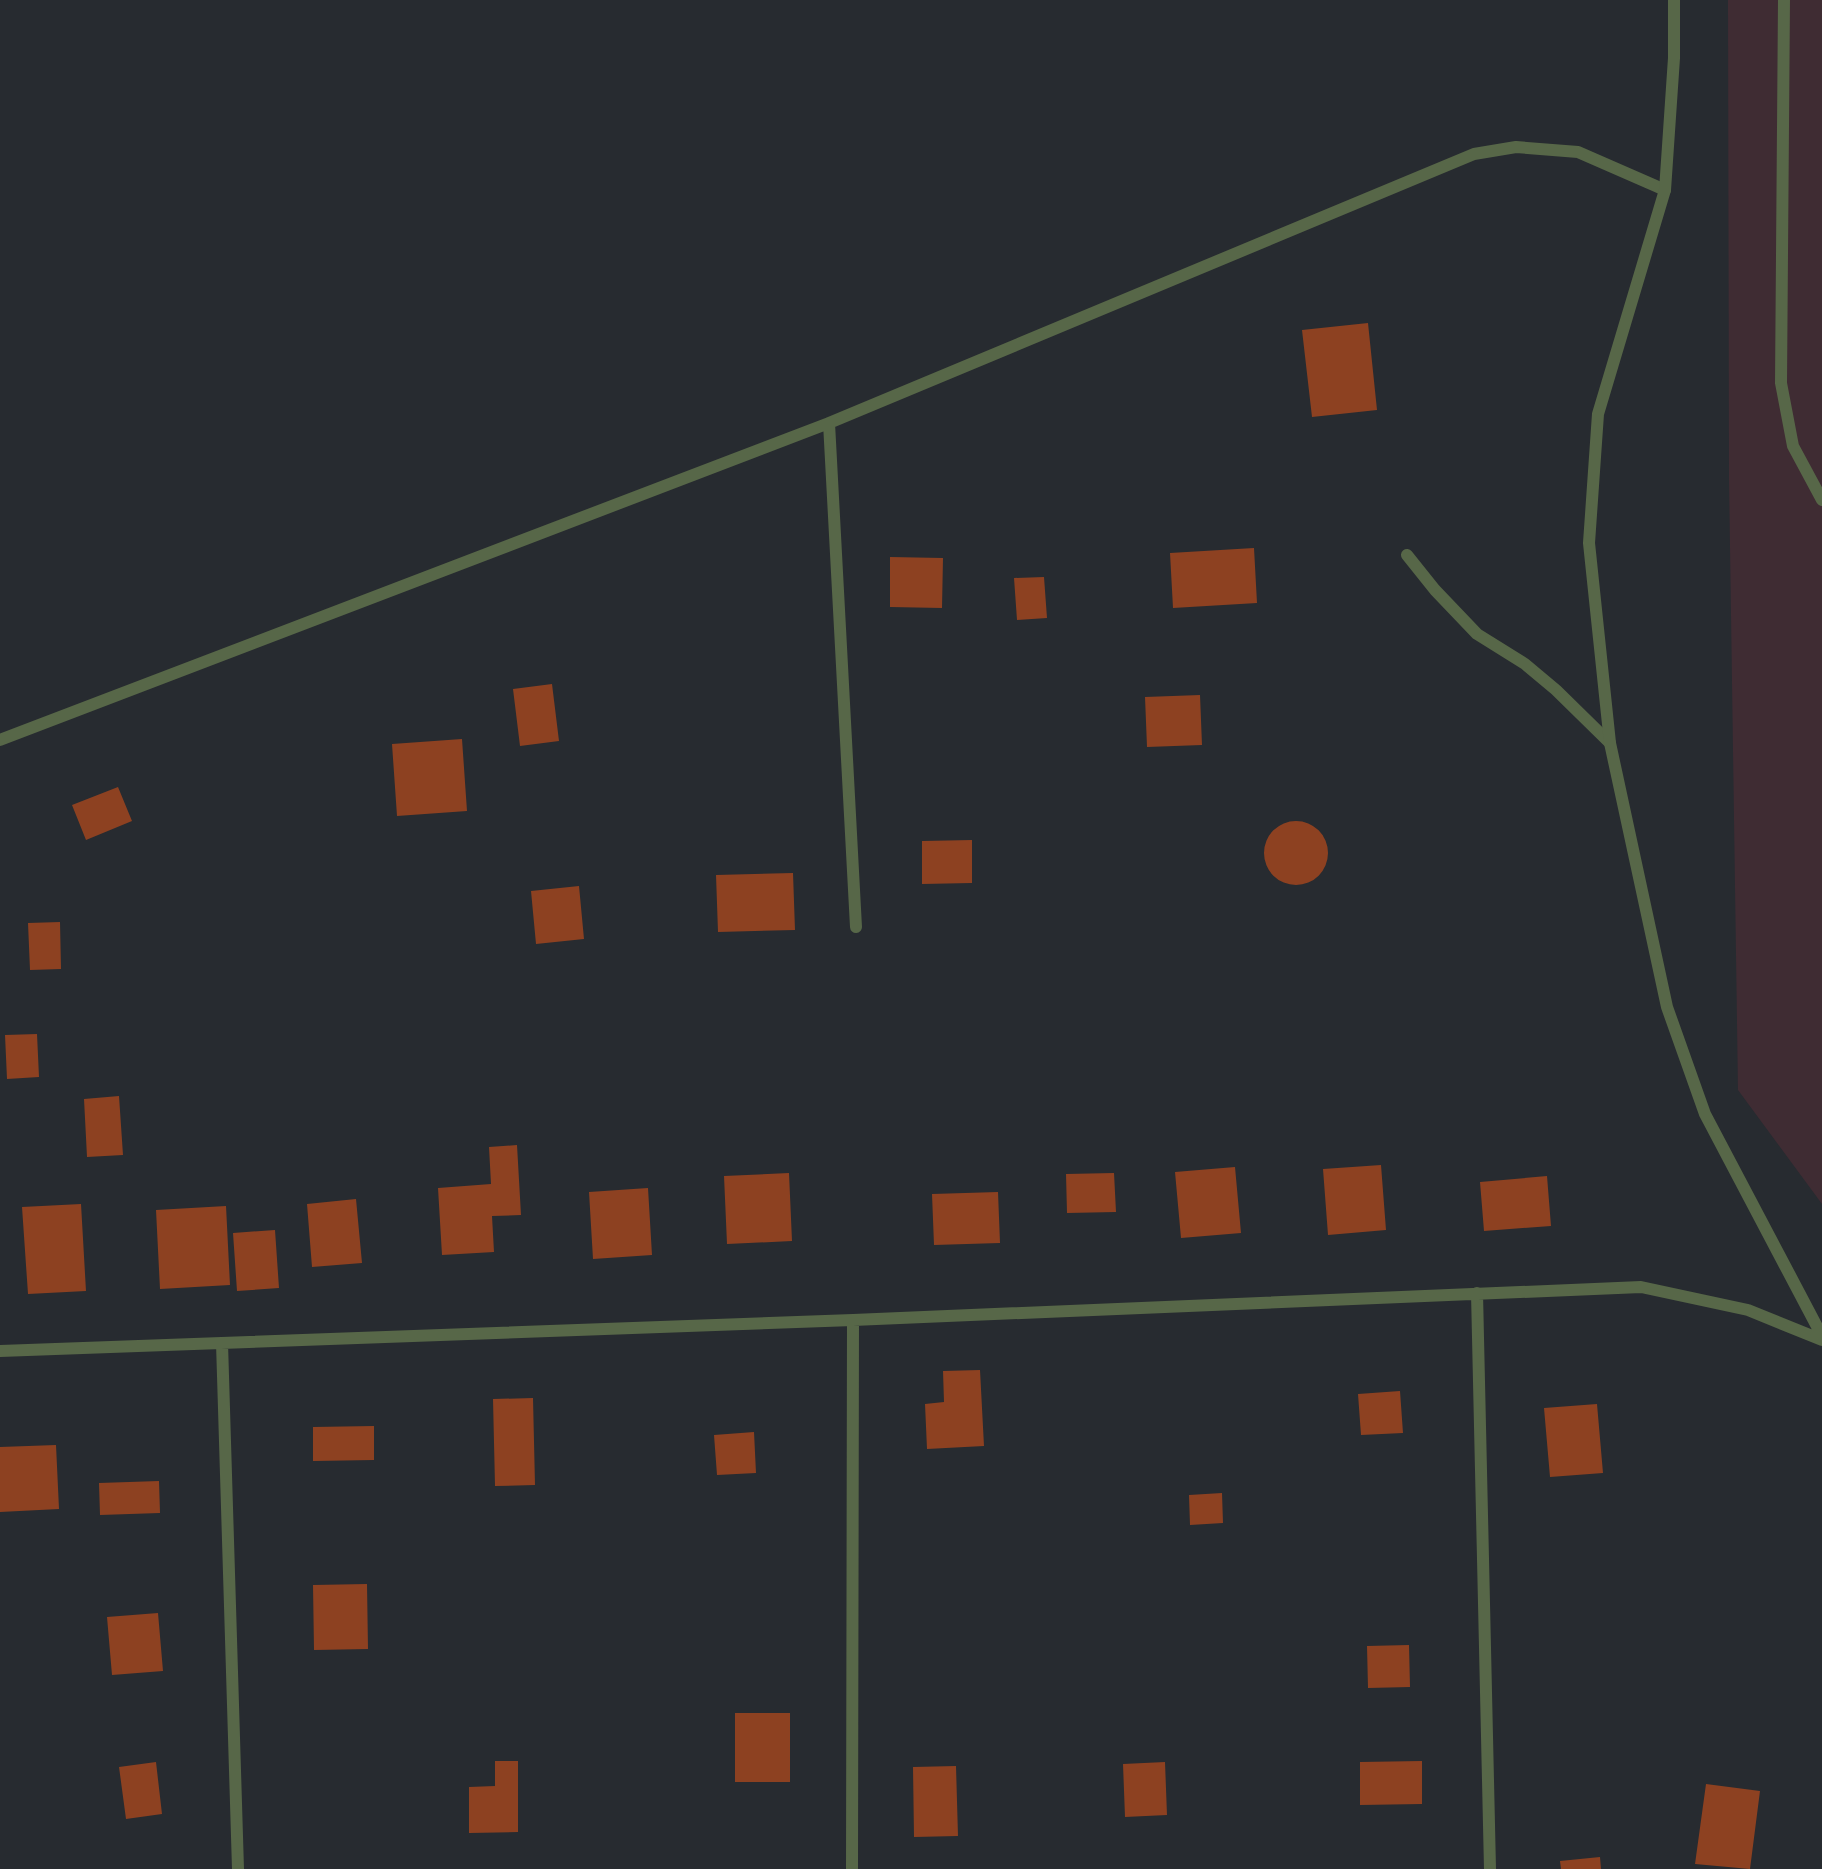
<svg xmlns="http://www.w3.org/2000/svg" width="1822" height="1869" viewBox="0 0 1822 1869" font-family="Raleway,sans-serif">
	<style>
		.industrial { fill: #3f2c33 }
		.building { fill: #8d4121 }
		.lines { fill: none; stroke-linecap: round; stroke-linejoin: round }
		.service { stroke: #576748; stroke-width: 12 }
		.minor { stroke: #576748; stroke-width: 12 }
	</style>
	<rect width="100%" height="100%" fill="#272b30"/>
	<path class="industrial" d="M1728,0h94v1204l-84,-114 -9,-612z"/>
	<path class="building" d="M1368,323l9,87 -65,7 -10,-87z
		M1254,548l3,55 -84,5 -3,-55z
		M890,557l53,1 -1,50 -52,-1z
		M1044,577l3,41 -30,2 -3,-42z
		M552,684l7,57 -39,5 -7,-57z
		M1200,695l2,50 -55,2 -2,-50z
		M462,739l5,72 -70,5 -5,-72z
		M118,787l14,34 -46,19 -14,-35z
		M1264 853a32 32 0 1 1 64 0a32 32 0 1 1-64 0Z
		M972,840v43l-50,1v-43z
		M793,873l2,57 -77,2 -2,-57z
		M579,886l5,53 -48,5 -5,-53z
		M60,922l1,47 -31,1 -2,-47z
		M37,1034l2,43 -32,2 -2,-44z
		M119,1096l4,59 -36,2 -3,-58z
		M517,1145l4,70 -29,1 2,36 -52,3 -4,-67 53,-4 -2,-37z
		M1381,1165l5,65 -58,5 -5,-66z
		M1235,1167l6,66 -60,5 -6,-66z
		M789,1173l3,68 -65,3 -3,-68z
		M1114,1173l2,39 -49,1 -1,-39z
		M1547,1176l4,50 -67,5 -4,-49z
		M648,1188l4,67 -59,4 -4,-67z
		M998,1192l2,51 -66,2 -2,-51z
		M356,1199l6,64 -50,4 -5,-63z
		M81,1204l5,87 -58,3 -6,-87z
		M226,1206l4,79 -70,4 -4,-79z
		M275,1230l4,58 -42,3 -4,-58z
		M980,1370l4,76 -57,3 -2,-45 19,-2 -1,-31z
		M1400,1391l3,42 -42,2 -3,-41z
		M533,1398l2,87 -40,1 -2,-87z
		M1597,1404l6,69 -53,4 -6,-69z
		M374,1426v34l-61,1v-34z
		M754,1432l2,41 -39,2 -3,-40z
		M56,1445l3,64 -59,3v-65z
		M159,1481l1,32 -60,2 -1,-32z
		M1222,1493l1,30 -33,2 -1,-30z
		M367,1584l1,65 -54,1 -1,-65z
		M158,1613l5,58 -51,4 -5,-58z
		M1409,1645l1,42 -42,1 -1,-42z
		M735,1713h55v69h-55z
		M495,1761h23v71l-49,1v-46l26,-1z
		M1422,1761v43l-62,1v-43z
		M156,1762l6,52 -36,5 -7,-52z
		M1165,1762l2,53 -42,2 -2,-53z
		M956,1766l2,70 -44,1 -1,-70z
		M1706,1784l54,7 -10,78 -55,-5z
		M1600,1857l1,12h-40l-1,-8z"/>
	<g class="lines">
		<path class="service" d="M1784,0l-3,383 12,63 29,54
			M829,423l27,504
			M1407,555l28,35 42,44 48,30 31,26 54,53
			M0,740l829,-317 645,-269 42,-7 62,5 87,38"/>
		<path class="minor" d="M1674,0v58l-9,132 -67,224 -9,129 21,200 57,264 38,107 117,222
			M1477,1293l13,576
			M222,1343l16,526
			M0,1351l853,-31 788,-33 107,23 74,30
			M852,1869l1,-549"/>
	</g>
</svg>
